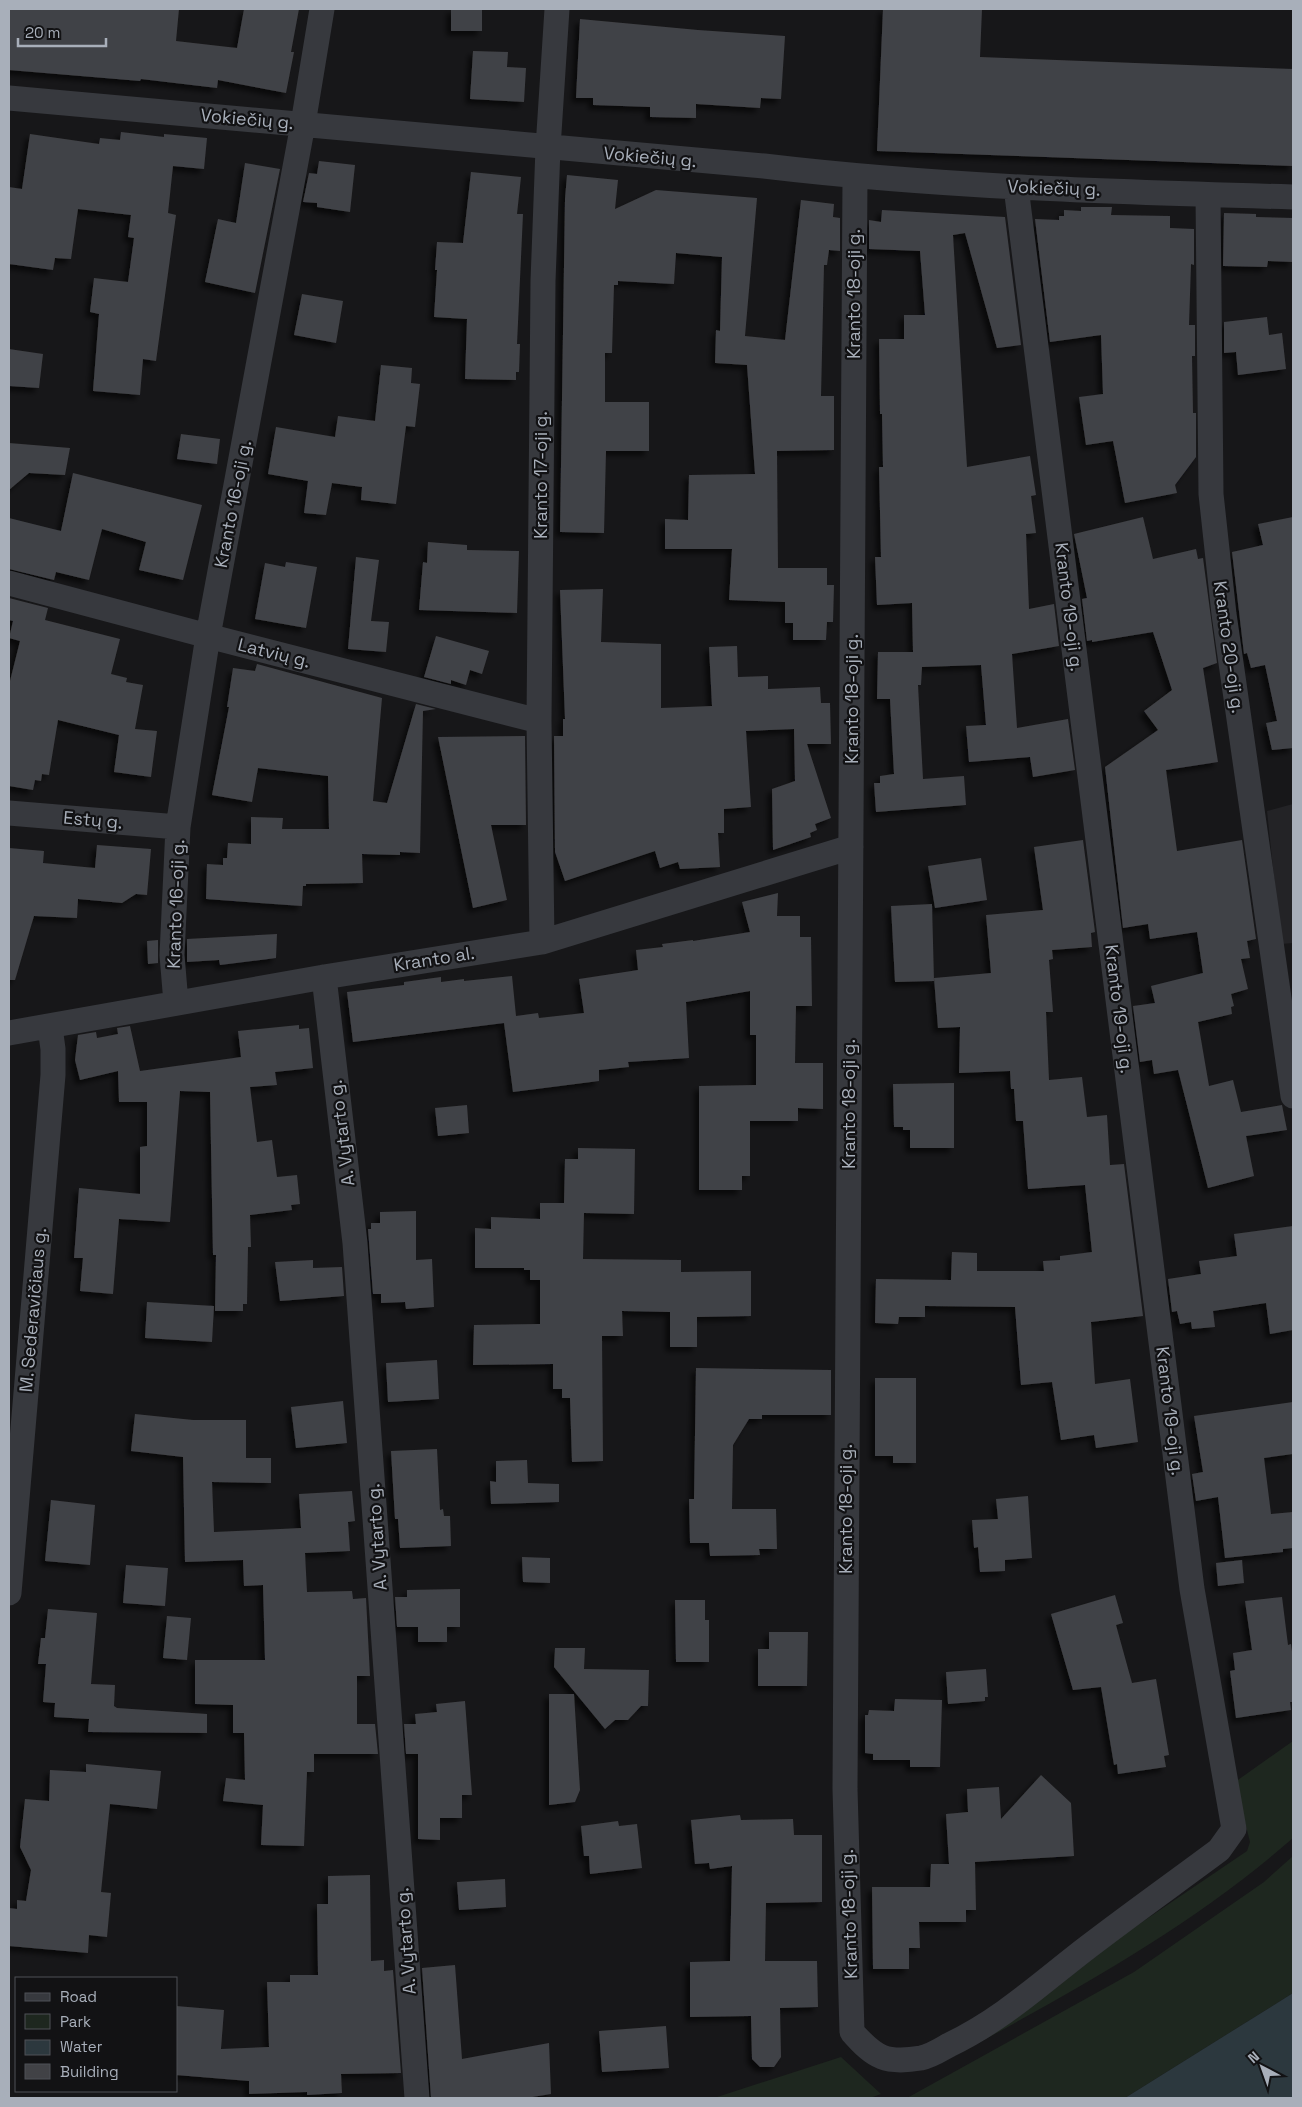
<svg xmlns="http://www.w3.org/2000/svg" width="1302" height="2107" viewBox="0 0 1302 2107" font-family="'Space Grotesk',sans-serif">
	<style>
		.built { fill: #232326 }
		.green { fill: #1e271f }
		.water { fill: #2c383e }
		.building { fill: #414246; filter: url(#shadow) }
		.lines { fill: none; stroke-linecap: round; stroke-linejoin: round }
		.street { stroke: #37393e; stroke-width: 25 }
		.labels { text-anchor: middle; stroke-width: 4.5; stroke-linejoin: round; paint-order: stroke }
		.street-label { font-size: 18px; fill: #a8afba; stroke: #121214 }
	</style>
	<defs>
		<filter id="shadow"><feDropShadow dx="-4.5" dy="4.5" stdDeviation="2.5" flood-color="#0009"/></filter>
	</defs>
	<rect width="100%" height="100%" fill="#171719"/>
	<path class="built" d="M1293,804v139l-12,1 -14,-133z"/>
	<path class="green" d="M1293,1741v97c-99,87 -216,151 -331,214l86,-58 75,-59 124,-84 3,-9 -15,-60z
		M1293,1856v137l-168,105h-218l227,-126 130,-90z
		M841,2057l40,37 -11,4h-156z"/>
	<path class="water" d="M1293,1993v105h-168z"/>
	<path class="building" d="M9,9h170l-3,32 61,7 7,-39h55l-8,43h3l-8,41 -68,-13 -1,8 -76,-9 -1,2 -131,-11z
		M451,9h31v22h-31z
		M883,9h99l-2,48 313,12v97l-416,-15z
		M580,19l118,11 87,6 -4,63 -20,-1 -1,10 -64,-4v14l-46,-1v-10l-57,-2v-7h-17z
		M473,51l35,1 -1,15 19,1 -2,34 -54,-3z
		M121,132l43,5v-3l43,4 -3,31 -31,-3 -5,47 8,2 -20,146 -13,-2 -3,36 -47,-4 6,-77 -9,-2 4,-34 34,4 6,-44 -6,-1 3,-22 -53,-6 -7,50 -16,-1 -2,12 -44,-6v-77l13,2 8,-55 69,10 1,-6 20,2z
		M319,161l36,4 -5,47 -33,-5v-4l-14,-1 6,-29 8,1z
		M245,163l35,6 -25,124 -50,-11 13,-63 18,4z
		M471,172l50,5 -4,37h6l-6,130h3l-1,28h-3v8l-51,-1 2,-60 -33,-2 3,-47h-2l2,-28 26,1z
		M567,175l51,5 -3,29 41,-19 101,8 -12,138 40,4 16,-140 33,4 -1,13 7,1v33l-11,-1 -2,15h-3l-3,131h13v54l-57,1 1,117h49v17h7l-1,37h-6l-1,18h-33v-17h-8v-21l-56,-2 3,-51h-67v-30l23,1 1,-45 66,-1 -8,-109 -32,-2 1,-33 4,1 2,-74 -46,-4 -2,31 -56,-3v4h-4l-2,68h-7v49h44v49h-43l-2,82 -44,-1 5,-333z
		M1081,207h31l-1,8 59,1v12l24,1v36l-3,-1 -2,61h6v31h-3l1,57h3v44l-21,28 2,8 -52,10 -12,-62 -27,4 -7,-48 24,-3 -2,-59 -51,7 -15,-123 24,1v-4h5v-6l17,1z
		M882,210l123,7 16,128 -24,3 -32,-115 -12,2 14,232 63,-11 6,39 -5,1 5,37 -10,1 3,75 25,-5 5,42 -47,8 5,74 51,-9 7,51 -42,7 -3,-20 -61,5 -3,-36 20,-1 -5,-60 -59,2 -1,18h-3l5,94 41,-3 2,29 -90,7 -2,-29h6v-7l14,-2 -4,-75h-13l1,-47h35l-1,-49 -35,2 -2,-48h6l-2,-90h4l-1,-53h-2l-1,-75h25v-24h21l-5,-64 -51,-2v-29l12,2z
		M1224,213l32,1v3l37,1v44l-25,-1 -1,6 -44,-1z
		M302,294l41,7 -7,42 -42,-8z
		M1267,317l2,18 13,-2 4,36 -48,6 -2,-23 -12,1v-31z
		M9,349l34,5 -4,34 -30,-2z
		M381,365l31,3 -1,15 9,1 -5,43 -9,-1 -10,78 -35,-4 1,-13 -30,-4 -6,32 -22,-2 4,-32 -40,-7 8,-47 59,10 3,-21 37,5z
		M181,434l39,5 -3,25 -40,-5z
		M9,443l61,5 -5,27 -36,-2 -20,17z
		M73,473l129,32 -19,75 -44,-10 7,-28 -44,-13 -13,51 -33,-8 -2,8 -45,-11v-51l52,13z
		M1143,517l10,42 43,-10 2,10 5,-1 14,105 -14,5 15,94 -52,8 11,81 65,-11 14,99 -9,2 3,17 -9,1 7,30 -17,5 3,12 -3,1 1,7 -34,8 11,64 24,-6 8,32 41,-7 5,25 -41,6 8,40 -46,12 -30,-118 -24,4 -2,-14 -12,2 -7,-56 22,-3 -4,-17 52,-13 -6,-41 -47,7 -2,-15 -25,4 -18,-161 53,-37 -14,-19 28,-21 -19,-58 -61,10v-2l-5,1 -5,-42 5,-1 -13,-64z
		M1293,517v231l-21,2 -6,-27 11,-2 -12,-56 -14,3 -4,-15 -3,1 -12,-102 31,-7 -5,-21z
		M428,542l39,3v5l52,1 -2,62 -98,-3 4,-48 4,1z
		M356,557l23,3 -8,61 18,1 -3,30 -38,-3z
		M286,562l31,5 -11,61 -51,-9 10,-56 20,4z
		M603,589l-2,53 60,2v64l51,-2 -3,-59 28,-1 1,31 30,-1v13l52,-2 1,16h9l1,41h-24l24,74 -16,6 2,6 -7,3 1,4 -38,13 -1,-61 23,-8 -1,-52 -48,2 5,76 -27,2v24h-6l2,34 -40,2 -2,-7 -18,6 -5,-17 -90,30 -10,-29 -1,-116h9v-17h2l-5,-129z
		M9,598l39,10 -3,12 75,19 -9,35 16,4 -1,4 17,3 -8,44 22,2 -6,46 -37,-5 5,-37 -61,-15 -9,55 -7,-1 -1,7 -6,-1 -2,10 -24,-4v-101l11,-44 -11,-3 4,-17 -4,-1z
		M436,636l53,15 -7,23 -12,-4 -4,15 -15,-5v4l-27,-7z
		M257,664l125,34 -9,103 14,2 29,-99 20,5 -13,2 -3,142 -20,-1v3l-38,-1 1,29 -57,1v2h-3l-1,20 -96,-7 1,-35 16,1v-7h4l1,-15 23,1v-27l32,1 -1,11h47l-1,-53 -70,-8 -6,34 -40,-7 17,-88h-2l6,-39 22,3z
		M525,736l1,89h-35l16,75 -34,8 -35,-171z
		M1083,840l12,92 -4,1 1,14 -40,3 1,9 -4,1 4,52h-7l3,68 33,-3 5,40 20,-2 3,50 14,-1 19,152 -52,6 4,62 35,-5 8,63 -42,6 -2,-13 -33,5 -9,-58 -31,3 -6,-78 -90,-1v11h-26l-1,7 -23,-1 1,-44 75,1 1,-28 25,1v18h67l-1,-10 17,-1v-4l32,-4 -7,-67 -57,4 -5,-68h-7l-2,-32h-3l-1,-18 -51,2 1,-46 -22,1 -4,-50 57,-5 -5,-58 57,-5 -9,-63z
		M97,845l54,4 -4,46 -11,-1 -14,9 -44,-4 -1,19 -43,-2 -19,64h-6v-132l35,3 -1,12 52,5z
		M981,858l6,42 -52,8 -7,-42z
		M778,893l-1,23h23v21h11l1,69h-16l-1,57h28v46l-25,-1v13h-48v55h-8v14h-43v-104l57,-1v-50h-6v-44l-64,11 3,56 -61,4 1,5 -30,3v11l-86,11 -9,-69 -151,19 -6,-50 57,-7v-3l37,-5v5l23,-3v2l48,-5 4,40 22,-3 1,5 45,-5 -5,-34 59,-9 -2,-20 27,-3 -1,-3 31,-4v1l57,-9 -8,-30z
		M932,904l2,77 -39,1 -4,-76z
		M277,934l-1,24 -56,7 -1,-5 -32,2v-23z
		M158,940v23l-10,1 -1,-23z
		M299,1025v4l10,-1 4,40 -38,4 2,13 -27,2 7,55 15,-2 5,37 20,-2 3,29 -9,1 1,5 -42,5 1,32h-3l-1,57h-4v7h-28l1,-56h-3l-3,-163 -30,-1 -10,131 -51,-3 -6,75 -33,-3 3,-33h-9l5,-70 61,6v-47l7,-1v-44h-28l-1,-31 -38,9 -5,-20 3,-25 18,-3 1,6 21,-4 -1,-6 13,-2 10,45 101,-14 -3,-26z
		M954,1083v65h-44v-18h-7v-3h-9l-1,-43z
		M467,1105l2,28 -31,3 -3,-28z
		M578,1148l57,1 -1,65 -50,-1 -1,46 98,1v12l70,-1v45l-54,1v30h-27v-35l-48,-1 1,25h-21l1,125 -31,1 -2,-64h-8v-9h-9v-25l-80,1 1,-40 66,-1v-44h-10v-10h-6v-2h-49v-40l16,1v-12l49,2v-16h24l1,-44h13z
		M416,1211v49l16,-1 2,48 -28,2 -1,-7 -24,1v-9h-8l-5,-65h3v-6h9v-11z
		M1293,1226v104l-23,4 -4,-31 -53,8 2,16 -23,2 -1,-7 -11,2 -3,-13 -5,1 -4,-33 33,-5 -2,-13 38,-5 -3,-22z
		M313,1260v8l29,-1 2,29 -64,5 -5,-39z
		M147,1302l67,4 -2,36 -67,-4z
		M437,1360l2,39 -51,3 -2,-39z
		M696,1368l135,2v45h-69v4h-13l-16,26 -1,64h44l1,40h-18l1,6 -50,1 -1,-13h-19l-1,-44h5z
		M875,1378h41v85h-23v-7h-18z
		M343,1401l4,42 -51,5 -5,-41z
		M1293,1402v52l-29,4 7,56 22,-2v36l-10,1v3l-58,6 -7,-61 -22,4 -4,-27 11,-2 -9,-56z
		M135,1414l58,6h53v38h25v25l-59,-1 2,50 87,-4 -2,-34 53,-3 3,30 -7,1 2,29 -45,2 2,39 45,-1 1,8 13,-1 4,78h-13v48h18l3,30h-64v18h-7l-3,74 -43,-1 2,-40 -40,-4 3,-23 19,2 -1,-47h-11v-28l-38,-1v-44h70l-2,-75 -19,1 -1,-26 -58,2 -2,-105 -52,-6z
		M437,1449l3,61 3,-1 1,7h6l1,30 -51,2 -2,-29h-3l-4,-68z
		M527,1460l1,23 31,1v18l-68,2 -1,-23 6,1v-21z
		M1028,1496l4,62 -27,2v11l-25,1 -2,-25 -4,1 -2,-28 26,-1 -2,-20z
		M51,1500l44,5 -5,60 -45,-4z
		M522,1557l28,1v25l-27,-1z
		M1242,1560l2,23 -26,3 -2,-23z
		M126,1565l42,3 -3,38 -42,-3z
		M460,1589v38h-13v15h-29v-15h-21l-2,-30h12v-7z
		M1115,1595l8,28 -7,2 16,58 24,-4 13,76 -5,1 2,11 -48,7 -1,-10 -3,1 -13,-78 -28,3 -22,-76z
		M1282,1597l6,48 3,-1 2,15v43h-3l1,8 -55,8 -6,-47 5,-1 -2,-17 19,-3 -7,-49z
		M675,1600h30v20h4v42h-33z
		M48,1609l49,4 -6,71 24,1 -1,21 3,2 90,6v19l-119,-1 1,-13 -35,-2 1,-14 -12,-1 3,-38h-8l3,-26h4z
		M167,1616l24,2 -4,42 -24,-2z
		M769,1632h39l-1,54h-49v-37h11z
		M555,1648h30l-1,21 65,1 -1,36h-7l-13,14h-13l-10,9 -51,-62z
		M986,1669l2,28h-3v4l-37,3 -2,-32z
		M549,1694h25l6,96 -5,12 -26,3z
		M895,1699l47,1 -2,67h-30v-7h-37v-6l-8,-1v-38h3l1,-5 25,1z
		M465,1701l7,94h-10v23h-22v22l-22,-1v-85h-12l-2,-30h12l-1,-10 22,-2 -1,-8z
		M86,1764l75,7 -4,38 -47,-5 -9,88 10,1 -4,44 -18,-2 -1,18 -79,-7v-38l8,1v-9l9,1 5,-31 -11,-23 5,-48 24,2 1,-31 36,2z
		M1041,1775l30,28 3,53 -99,6 1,48h-10v12h-47l1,26h-11v21h-36l-1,-82h58l1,-23h18l-3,-50 22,-2 -1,-23 32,-2 2,32z
		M740,1815l1,5 52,-1 1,16h28v67l-56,1 -1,58h52l1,46 -38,1 1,49 -7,10h-14l-8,-8 -1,-43 -61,1v-55l40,-1 2,-95 -22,3 -1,-6 -14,1 -4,-44z
		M618,1821l1,5 18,-2 5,44 -52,6 -1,-18h-5l-3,-30z
		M370,1875l1,86 13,-1v11l9,-1 8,103 -60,1 1,19 -35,2v-3l-58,2v-13l-73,-6v-69l48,4 -3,39 48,-2 -2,-65h23v-7h28l-1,-71h11v-28z
		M505,1879l1,28 -47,3 -2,-28z
		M455,1965l7,94 87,-16 2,51 -25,4h-95l-9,-130z
		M666,2026l3,42 -67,4 -3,-41z"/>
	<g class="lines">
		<path class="street" d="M9,98l755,68c176,21 352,26 529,31
			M855,177l-10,1612 7,243c23,26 34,32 69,26 10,-2 19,-8 28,-13 54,-26 92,-62 139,-98 43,-33 88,-65 131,-97l15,-21 -42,-240 -176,-1402
			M1208,195l3,299 13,120 69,482
			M9,583l199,53 331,85
			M9,813l169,14
			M542,942l-3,-221 4,-440 5,-133 9,-139
			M324,977l31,266 62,855
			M176,1003l-4,-48 6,-128 30,-191 95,-512 19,-115
			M9,1033l315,-56 218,-35 309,-95
			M9,1593l44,-518v-26l-3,-22"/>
	</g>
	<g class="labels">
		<g class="street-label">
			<text transform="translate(247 119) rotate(5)" y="6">Vokiečių g.</text>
			<text transform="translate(650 157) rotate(5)" y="6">Vokiečių g.</text>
			<text transform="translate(1054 188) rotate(2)" y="6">Vokiečių g.</text>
			<text transform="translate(854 294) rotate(-90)" y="6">Kranto 18-oji g.</text>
			<text transform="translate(541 475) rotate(-90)" y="6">Kranto 17-oji g.</text>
			<text transform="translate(233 504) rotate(-79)" y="6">Kranto 16-oji g.</text>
			<text transform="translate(1069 607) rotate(83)" y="6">Kranto 19-oji g.</text>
			<text transform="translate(1229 647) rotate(82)" y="6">Kranto 20-oji g.</text>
			<text transform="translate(274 653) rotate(14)" y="6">Latvių g.</text>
			<text transform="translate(852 699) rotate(-90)" y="6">Kranto 18-oji g.</text>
			<text transform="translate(93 820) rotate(5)" y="6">Estų g.</text>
			<text transform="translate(176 904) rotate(-88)" y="6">Kranto 16-oji g.</text>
			<text transform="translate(434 959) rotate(-9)" y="6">Kranto al.</text>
			<text transform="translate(1119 1009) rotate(83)" y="6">Kranto 19-oji g.</text>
			<text transform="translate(849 1104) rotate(-90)" y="6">Kranto 18-oji g.</text>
			<text transform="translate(342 1133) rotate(-97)" y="6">A. Vytarto g.</text>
			<text transform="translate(33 1310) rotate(-85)" y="6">M. Sederavičiaus g.</text>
			<text transform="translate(1170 1411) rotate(83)" y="6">Kranto 19-oji g.</text>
			<text transform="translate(846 1509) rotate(-90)" y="6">Kranto 18-oji g.</text>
			<text transform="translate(377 1537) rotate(-94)" y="6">A. Vytarto g.</text>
			<text transform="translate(849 1914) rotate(-92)" y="6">Kranto 18-oji g.</text>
			<text transform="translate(406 1941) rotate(-94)" y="6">A. Vytarto g.</text>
		</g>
	</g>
	<rect width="1302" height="2107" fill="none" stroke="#a8afba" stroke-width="20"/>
	<rect x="15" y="1977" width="162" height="115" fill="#121214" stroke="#4e5156"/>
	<rect x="25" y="1993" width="25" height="8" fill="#37393e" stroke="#4e5156"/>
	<text x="60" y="2002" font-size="15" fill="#a8afba">Road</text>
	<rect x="25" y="2014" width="25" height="15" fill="#1e271f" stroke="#4e5156"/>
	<text x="60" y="2027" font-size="15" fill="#a8afba">Park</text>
	<rect x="25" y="2040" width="25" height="15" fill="#2c383e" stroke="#4e5156"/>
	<text x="60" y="2052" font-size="15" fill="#a8afba">Water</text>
	<rect x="25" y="2064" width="25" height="15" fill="#414246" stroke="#4e5156"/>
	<text x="60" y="2077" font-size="15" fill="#a8afba">Building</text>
	<g transform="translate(1262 2067) rotate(319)" stroke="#121214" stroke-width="4" paint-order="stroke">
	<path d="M0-4L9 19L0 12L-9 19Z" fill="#a8afba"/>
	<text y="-8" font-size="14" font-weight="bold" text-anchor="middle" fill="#a8afba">N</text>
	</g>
	<path d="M18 38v8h88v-8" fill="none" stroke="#a8afba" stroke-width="2.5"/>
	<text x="25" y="38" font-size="15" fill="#a8afba" stroke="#121214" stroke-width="4" paint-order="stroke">20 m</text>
</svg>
